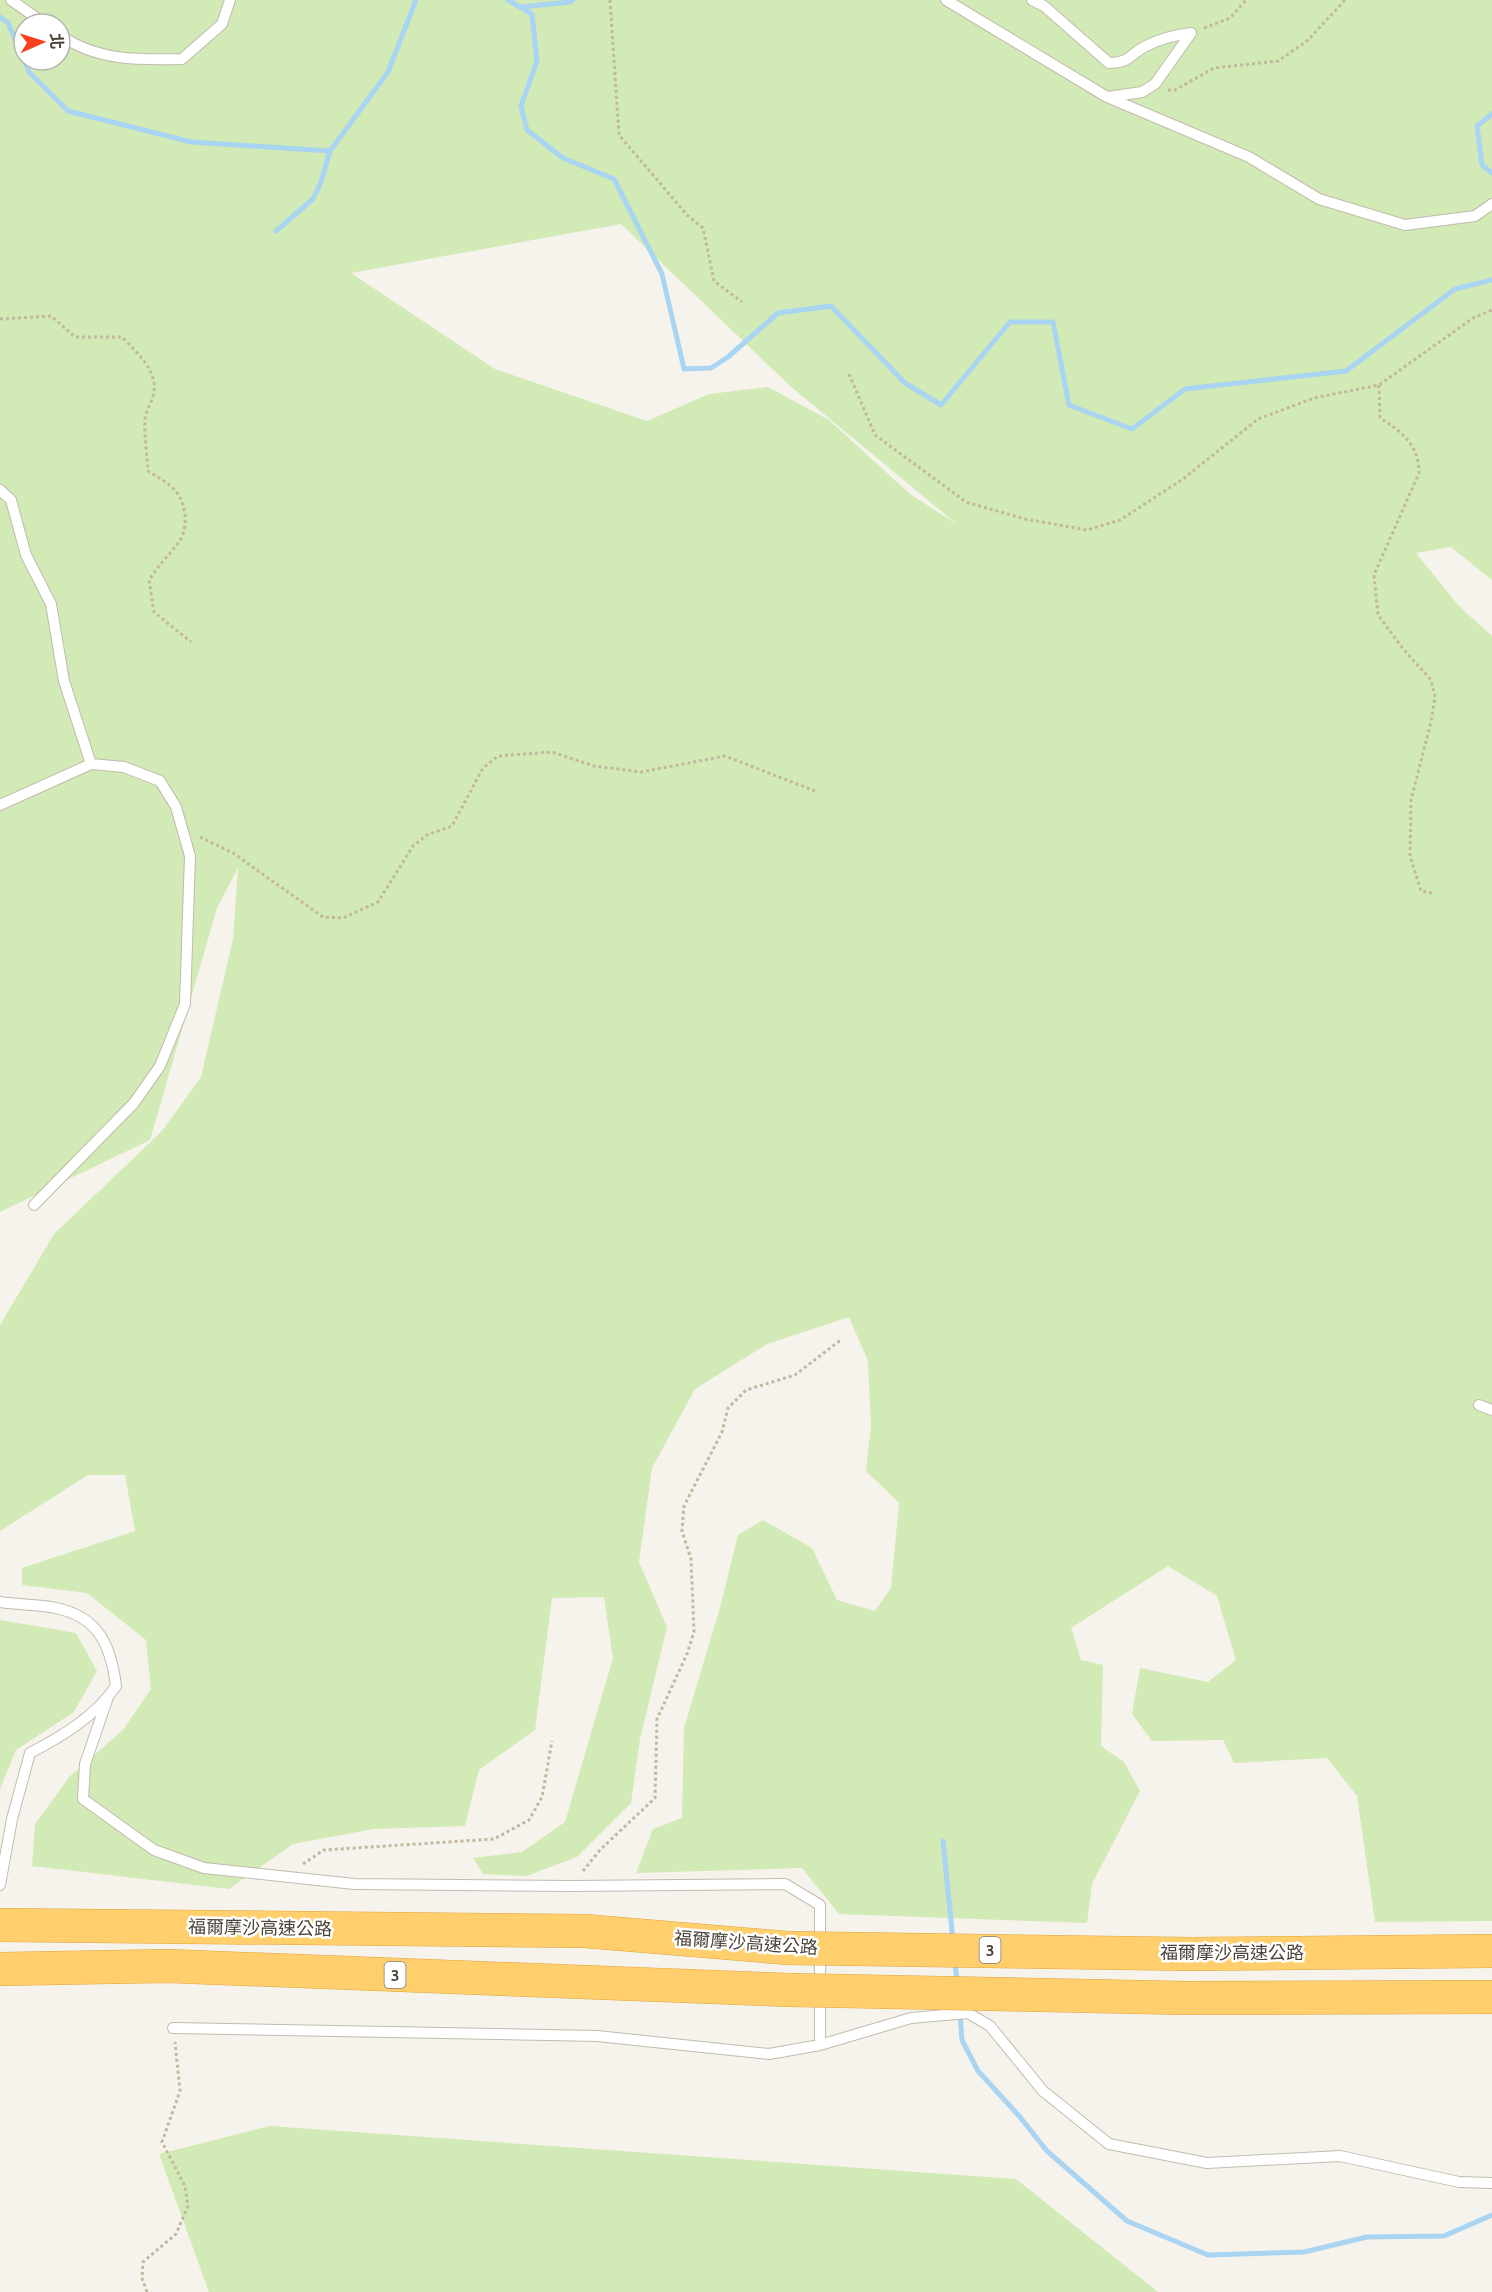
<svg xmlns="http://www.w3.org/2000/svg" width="1492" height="2292" viewBox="0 0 1492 2292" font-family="Cabin,'Noto Sans TC',sans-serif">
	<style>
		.green { fill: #d2eab5; fill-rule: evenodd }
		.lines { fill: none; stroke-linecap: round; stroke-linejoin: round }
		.stream { stroke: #a9d4f2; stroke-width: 5 }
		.service-casing { stroke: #c2bbae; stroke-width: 12 }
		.motorway-casing { stroke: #e0a43c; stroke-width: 34 }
		.path { stroke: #c4b79f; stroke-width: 3; stroke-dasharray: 3 3; stroke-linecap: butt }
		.service { stroke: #fff; stroke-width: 10 }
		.motorway { stroke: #ffcf6e; stroke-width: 33 }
		.motorway-bridge-casing { stroke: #e0a43c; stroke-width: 34; stroke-linecap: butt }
		.motorway-bridge { stroke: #ffcf6e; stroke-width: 33 }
		.labels { text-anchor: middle; stroke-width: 5; stroke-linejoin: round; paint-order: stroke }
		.shield { fill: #fff; stroke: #817c74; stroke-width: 1.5 }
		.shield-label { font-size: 16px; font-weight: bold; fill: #4b4439 }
		.street-label { font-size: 18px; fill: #4b4439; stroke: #fff }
	</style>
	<rect width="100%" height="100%" fill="#f6f3ec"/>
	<path class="green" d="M0,0h1492v580l-41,-33 -35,6 43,53 33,30v1285l-117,1 -18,-126 -30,-38 -93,5 -11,-23 -71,1 -20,-27 8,-46 68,14 28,-22 -19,-64 -49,-30 -97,62 10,32 22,5 -2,81 23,16 16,29 -48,93 -5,39 -248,-9 -37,-46 -166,5 17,-44 29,-11 2,-90 37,-124 17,-69 25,-15 49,28 25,52 38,11 16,-23 8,-85 -33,-32 5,-46 -3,-64 -19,-44 -82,27 -72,45 -43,79 -13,94 28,65 -27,112 -9,64 -54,54 -51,19 -43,-2 -10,-16 49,-6 43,-30 48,-164 -9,-61 -52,1 -17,132 -56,40 -14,56 -91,3 -81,15 -64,45 -197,-23 3,-42 35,-48 53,-46 28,-41 -5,-49 -59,-47 -65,-8v-17l113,-37 -10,-56h-37l-88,56v-206l54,-91 108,-103 39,-54 32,-138 5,-71 -21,40 -67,232 -150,72zM24,24h36v36h-36zM621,224l169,162 168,139 -48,-31 -81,-74 -61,-33 -59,7 -62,27 -152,-52 -144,-96z
		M0,1620l76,13 21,38 -23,41 -58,38 -16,39z
		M270,2126l746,53 142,113h-949l-50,-138z"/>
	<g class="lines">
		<path class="stream" d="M508,0l24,14 5,47 -16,45 6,24 36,28 51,21 48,95 22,95 27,-1 17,-11 50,-44 53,-7 74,77 36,22 69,-83h43l16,83 63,24 53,-40 161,-18 109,-82 37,-9
			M521,7l49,-5 3,-2
			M0,17l8,6 16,37
			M24,60l5,12 39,39 123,31 139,9 58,-79 28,-72
			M1492,114l-15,12 5,39 10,8
			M276,231l37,-32 8,-17 9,-31
			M943,1841l10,100
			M955,1962l2,21
			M960,2013l2,27 16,31 42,46 27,34 80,70 81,34 96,-3 63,-15 77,-1 48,-21"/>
		<defs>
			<path id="service" d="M11,0l34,24
				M946,0l161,97 142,60 70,42 86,26 70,-9 17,-12
				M1032,0l12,6 65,57c23,-1 19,-8 37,-17 15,-8 29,-11 45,-13l-36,51 -13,8 -34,5
				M60,35c37,26 79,25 122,24l40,-35 8,-24
				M0,490l11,10 15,55 25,49 13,77 27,83 -91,41
				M34,1205l100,-102 26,-37 25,-62 5,-148 -14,-49 -16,-26 -36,-14 -33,-3
				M1479,1405l13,5
				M0,1602c18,3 38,2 56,6 43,9 55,38 60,78 -20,30 -55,51 -86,67l-18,66 -12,66
				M107,1700l-22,64 -2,35 71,51 50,18 150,16 217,2 214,-2 35,21v140l-51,9 -172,-18 -424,-8
				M820,2045l91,-27 57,-5 22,13 53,65 66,53 98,19 133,-7 119,26 33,1"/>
			<path id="motorway" d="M0,1925l585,6 203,17
				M1192,1954l300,-3
				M0,1969l168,-3 622,24
				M1186,1998l306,-1"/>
		</defs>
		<use href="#service" class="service-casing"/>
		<use href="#motorway" class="motorway-casing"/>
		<path class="path" d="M610,0l9,135 68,80 16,13 11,53 28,21
			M1204,28l26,-10 16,-18
			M1168,90h7l39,-22 64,-7 29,-20 38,-41
			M0,319l51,-3 24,21h47c14,15 35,32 32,55 -1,9 -8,17 -9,27 -1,16 2,35 3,52 21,13 34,19 37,44 1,9 -1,20 -6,27 -10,13 -21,24 -30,38l5,32 37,30
			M849,374l26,61 91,67 59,17 62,11 33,-10 63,-41 75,-60 56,-21 65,-13 94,-67 19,-8
			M1379,385l1,33c22,14 39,27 39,55l-45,102 4,40 26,35 27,30 4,17 -4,25 -20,78 -1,56 11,35 11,2
			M200,837l33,16 90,64 20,1 35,-16 35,-56 14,-11 25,-9 31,-58 15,-12 54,-4 42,14 47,6 84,-16 90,35
			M303,1864l21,-14 170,-11 35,-19 13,-23 10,-56
			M583,1871l17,-21 55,-52 2,-79 30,-65 7,-22 -3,-73 -9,-28 2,-25 38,-74 6,-24 18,-18 49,-15 47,-36
			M147,2292l-5,-14 1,-16 33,-28 12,-28 -3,-20 -23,-44 18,-51 -5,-49"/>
		<use href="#service" class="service"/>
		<use href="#motorway" class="motorway"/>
		<defs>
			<path id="motorway-bridge" d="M788,1948l404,6
				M790,1990l396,8"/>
		</defs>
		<use href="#motorway-bridge" class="motorway-bridge-casing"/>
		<use href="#motorway-bridge" class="motorway-bridge"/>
	</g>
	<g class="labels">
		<g class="shield">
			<rect x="979.5" y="1937" width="21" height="26" rx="4.5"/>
			<rect x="384.5" y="1962" width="21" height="26" rx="4.5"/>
		</g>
		<g class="shield-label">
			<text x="990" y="1956">3</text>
			<text x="395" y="1981">3</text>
		</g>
		<g class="street-label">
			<text transform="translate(260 1928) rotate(1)" y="6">福爾摩沙高速公路</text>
			<text transform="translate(746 1943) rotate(4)" y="6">福爾摩沙高速公路</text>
			<text x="1232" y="1959">福爾摩沙高速公路</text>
		</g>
	</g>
	<g transform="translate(42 42) rotate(87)"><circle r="28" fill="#ffffff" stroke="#b7b4b0" stroke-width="1.5"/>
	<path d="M0-4.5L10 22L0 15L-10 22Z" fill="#fc3f1d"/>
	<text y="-9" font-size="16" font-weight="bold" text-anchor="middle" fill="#4b4439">北</text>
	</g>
</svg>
